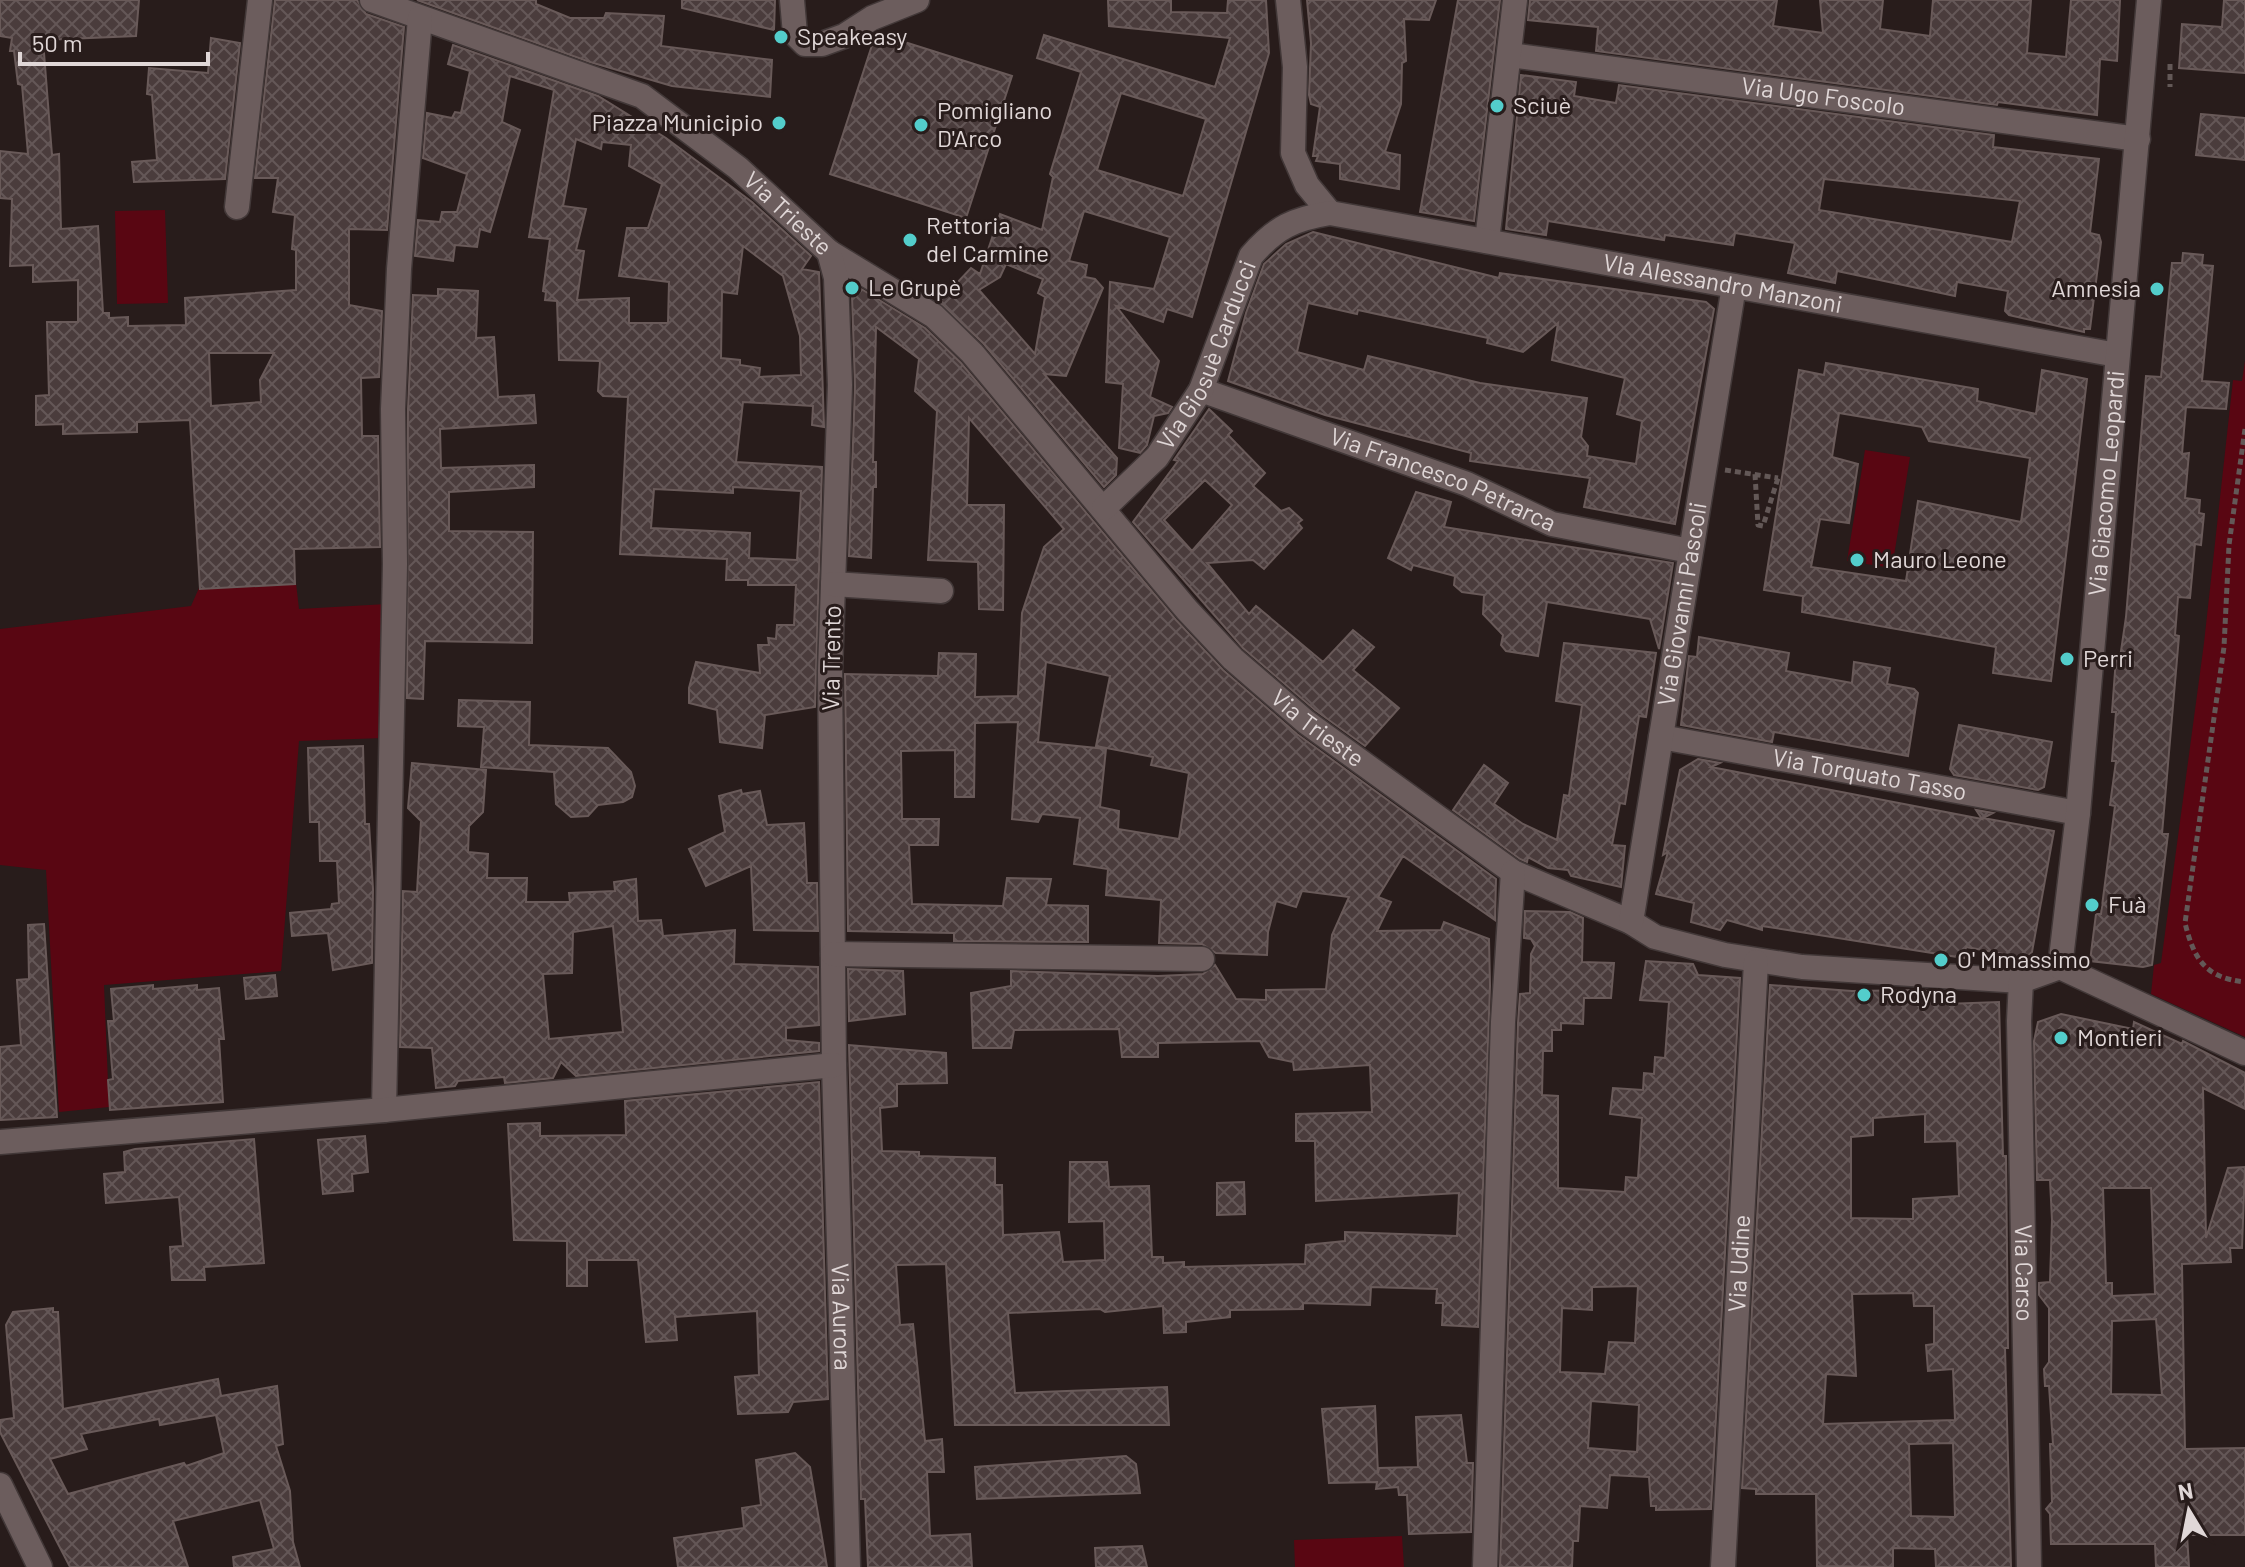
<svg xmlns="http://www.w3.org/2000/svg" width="2245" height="1567" viewBox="0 0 2245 1567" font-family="Barlow,sans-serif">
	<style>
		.green { fill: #590612 }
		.building { fill: url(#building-cross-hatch); stroke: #695a59; stroke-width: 2; fill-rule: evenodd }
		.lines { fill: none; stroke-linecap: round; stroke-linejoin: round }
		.minor-casing { stroke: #423838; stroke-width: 27 }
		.path { stroke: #635857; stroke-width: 5; stroke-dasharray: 6 4; stroke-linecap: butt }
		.minor { stroke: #6c5d5d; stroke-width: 24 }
		.poi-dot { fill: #53cdcb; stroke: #281c1b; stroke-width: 3 }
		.labels { text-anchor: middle; stroke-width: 6; stroke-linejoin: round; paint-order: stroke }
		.poi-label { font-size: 24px; fill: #e0d7d7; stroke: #281c1b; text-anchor: start }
		.street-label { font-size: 24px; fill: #e0d7d7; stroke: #281c1b }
	</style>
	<defs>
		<pattern id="building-cross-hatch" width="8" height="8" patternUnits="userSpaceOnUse" patternTransform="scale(2)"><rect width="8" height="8" fill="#4a3c3c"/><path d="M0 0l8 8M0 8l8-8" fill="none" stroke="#645757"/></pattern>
	</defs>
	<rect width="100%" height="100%" fill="#281c1b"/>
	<path class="green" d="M165,210l3,93 -51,1 -2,-93z
		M2245,361v676l-94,-43 3,-29 7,-2 43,-320 29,-263 9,1z
		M1865,450l45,7 -18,111 -45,-7z
		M296,583l3,26 88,-5 -4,134 -84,3 -18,230 -177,14 5,122 -50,5 -13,-242 -46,-5v-236l191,-23 8,-18z
		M1402,1536l2,31h-109l-1,-27z"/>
	<path class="building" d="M0,0h139l-3,36 -93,4 9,115 7,-1 2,75 37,-3 5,87h6v5l19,-1v9l58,-1 -1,-27 111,-8v-40l-4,-1 3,-34 -22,-3 5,-34h-23l20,-178h82l9,14 38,13 -17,203 -38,-1v76l33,6 -3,66 -18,1 1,58h16l2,111 -86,2 1,35 -95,5 -10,-169 -53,2v10l-74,2v-10l-27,1v-29l13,-1 -2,-73h31v-42l-45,2v-17l-23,1 2,-67 -12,-1v-47l28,3 -6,-69 -4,-1 -4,-33h-4l2,-13 -12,-2zM209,353h65l-14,27 1,22 -50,4z
		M417,0h119v4l34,14h34l2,-5 58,3 -3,30 111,14 -2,37 -98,-11 -82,-24z
		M682,0h93l-1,30 -92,-22z
		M1108,0h63v12l56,1 1,-13h38l3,53 -77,264 -25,-8 -4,13 -47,-16 43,55 -9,36 22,10 -4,6 -14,3 -7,29 -7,8 -21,-5 4,-64 -17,-2 4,-100 44,7 16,-52 -86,-26 -15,50 18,4 -2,12 10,2 8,9 -37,88 -22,-2 73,84 -1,17 -12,12 -121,-144 -44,-41 32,-34 9,6 20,-60 42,16 11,-53 -3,-3 31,-102 -44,-14 7,-23 171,52 15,-49 -121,-12zM1121,93l85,26 -23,77 -86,-26zM1006,264l37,15 -5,14 7,4 -10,57 -56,-64 21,-13z
		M1307,0h129l-7,20 -25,-1 2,42 -4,2 -1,41 -16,48 15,3 -1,34 -59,-10v-15l-24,-3 2,-5h-5l7,-49 -9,-3 -2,-9 2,-52z
		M1458,0h42l-26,221 -54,-9z
		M1530,0h247l-4,26 50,7 -3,-33h63l-3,29 50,7 3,-36h98l-4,53 39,4 5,-57h49l-3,61 -17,-2 -3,56 -99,-13 -1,3 -401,-54 2,-24 -70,-7z
		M2224,0h21v73l-66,-5 3,-44 40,3z
		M876,33l136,43 -46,142 -136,-44z
		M211,38l29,5 -15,136 -91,3 -2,-20 25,-2 -5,-65 -5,-1 2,-26 59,5z
		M453,45l145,51 68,42 86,64 59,54 -9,13 17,3 5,155 -12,-2 1,-19 -70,-4 -7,60 86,5 -7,240 -50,8 -3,33 -42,-6 -3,-32 -28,-7v-15l7,-26 64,11 -2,-28h11l-1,-7 8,1 1,-14h17l2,-40h-48v-5h-22l1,-21 -107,-5 8,-157 -25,-1 -5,-5 2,-30 -41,-1 -2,-59 -12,-1 1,-8 -3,-1 7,-52 -21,-2 25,-147 -44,-14 -8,46 18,8 -30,102 -10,-3 -3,18 -22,-2 -2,16 -38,-5 3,-36 22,2 2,-10h15l10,-38 -44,-16 4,-45 25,5 3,-6 6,1 9,-42 -22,-7zM576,139l25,10 1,-7 29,3 -2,21 33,18 -14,44h-21l-8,48 50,6 -1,41h-39v-25l-52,2 7,-49 -8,-1 10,-41 -23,-3zM743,246l40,30 17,60 1,39 -42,2 1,-9 -20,-3v-5l-19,-2 1,-66 15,2zM733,487l68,4 -4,69 -48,-2 1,-25 -99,-5 3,-39 79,4z
		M1521,75l55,7 -2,14 42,7 3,-18 375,50 -1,12 106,12 -9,74 9,2 2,7 -11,87h-6v3l-75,-17 -4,-4 3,-20 -51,-9 -2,14 -118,-25 -2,12 -47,-10 7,-30 -60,-10 -2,12 -68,-10 -1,5 -116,-19 -2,14 -40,-6zM1824,179l196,22 -8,41 -193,-32z
		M2201,114l44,4v42l-49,-5z
		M1313,232l186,46 1,-5 206,29 8,7 -39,215 -91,-17 6,-29 -120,-17 1,-8 -146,-38 -97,-34 18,-68 18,-49 22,-20zM1308,303l49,11 1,-4 130,28 -1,5 36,9 35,-29 -6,37 73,18 -8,36 25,7 -6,43 -49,-8 1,-10 -7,-9 6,-39 -107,-15 -112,-27 -4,14 -67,-18z
		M2183,253l20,2 -1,10 11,1 -11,115 27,2 -3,26 -40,-2 -4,47 7,-1 -4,45 15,2 -1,13 5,1 -3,31 -6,-1 -5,54 -12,-1 -3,38 4,1 -17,198h6l-16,131 -9,2 -53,-6 6,-47h5l14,-108 -5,-1 6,-44h-4l4,-49h-4l4,-54h4l6,-41 20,-241 15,1 11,-114h10z
		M858,287l67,41 36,35 215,257 47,50 74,64 199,145 -1,41 -92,-64 -25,41 13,5 -14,29 64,-1 3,-8 45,17 1,47 -12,341 -36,-2 1,-22h-7l1,-14 -66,-2 -1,18 -67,-2v6l-73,1v7l-44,5v10l-22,1 -1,-27 -58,6 -5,-3 -92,4 7,80 152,-6 2,38h-214l-9,-161 -50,1 4,60 13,-1 12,117 17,-2 2,33h-17l3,64 40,-2 2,33h-104l-3,-68h-4l-12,-454 97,8 1,30 -50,1v22l-17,2 2,43 37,1v4l76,2v27h7l1,50 56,-3 4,30 42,-2 -1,-39 -35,1 1,-60h37l2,25 40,-1 3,71h11v6l21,-1v5l121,-3 1,-19 39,-4v-9l112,4 2,-43 -143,8 -1,-60h-19v-27l76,-2 -2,-47 -76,5 -1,-8 -24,-5 -9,-16 -102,2v14h-36l-3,-28 -105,1 -3,18h-38l-2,-55 40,-7v-15l147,5 45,-2 12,-9 21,34 30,1v-10l60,-1 6,-54 17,-38 -47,-6 -6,16 -20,-6 -8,31 -1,23 -51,-2 -14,-9 -43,-1 2,-43 -55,-5 2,-26 -34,-5 6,-46 -38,-4 -4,8 -26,-3 6,-97 -43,1 -1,74h-19v-47l-54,1 1,68h37l-1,26h-29l3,59 91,2 4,-28 44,1 -5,26 42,1v36l-134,-1v-8l-106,-2 -3,-257 93,2 1,-23 37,1 -1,43 43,-1 4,-83 22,-66 20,-18 -95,-111 -2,87h37l-1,105 -24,-1 -1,-47 -50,-2 9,-149 -22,-20 4,-32 -43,-32 -3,135h3v25h-3l-2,71 -22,-2 6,-170 -3,-90zM1046,662l64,14 -14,70 57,11 -2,8 38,8 -10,66 -61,-10 1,-18 -19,-4 6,-58 -68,-7z
		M438,289l40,2 -2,47 18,-1 4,60 36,-2 2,28 -96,6 1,39 93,-3v22l-85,5v39l84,1 -1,111 -107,-2 -2,58 -16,-1 1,-289 5,-114 25,1z
		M1826,363l152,26 -1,12 59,13 6,-44 45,9 -36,302 -58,-8 3,-26 -194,-35 1,-16 -39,-6 35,-220 25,5zM1839,413l83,14 7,14 101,17 -9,64 -103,-21 -12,80 -95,-14 9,-48 29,4 9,-59 -26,-7z
		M1209,409l23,22 -4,4 37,38 -12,13 28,25 8,-3 13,12 -4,3 4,5 -38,41 -11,-9 -46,3 42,51 7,-8 67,56 30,-32 21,17 -21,23 46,38 -34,38 -50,-36 -72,-62 -110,-126 45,-61 -4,-1zM1205,480l27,25 -40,46 -28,-31z
		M1416,492l35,10 -7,25 229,36 -14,86 -9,-30 -103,-17 -9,54 -32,-5 -5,-6 2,-10 -20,-21 1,-19 -22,-3 -8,-7 1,-9 -42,-11 -2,5 -23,-12z
		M1699,637l90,16 -3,18 66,12 2,-21 36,6 -3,16 27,5 4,4 -10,63 -134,-24 -2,10 -91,-17 8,-69 8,1z
		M1564,643l92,10 -10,64 -7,-1 -14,88 -5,-1 -8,42 13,1 -4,41 -50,-11 -3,-6 -20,-2 -20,-11 -1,5 -7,-3 -67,-49 31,-45 24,18 -14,21 29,20 34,16 7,-45 5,1 13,-91 -26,-4z
		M459,700l71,2 -1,43 79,3 23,24 4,14 -3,11 -9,5 -25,3 -10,11 -17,1 -15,-13 -2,-32 -73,-5 3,-40 -26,-1z
		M1959,725l93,17 -8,45 -6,3 -84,-15 -4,-6z
		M363,746l2,78h4l4,65 -1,74 -39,7 -5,-37 -36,3 -2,-23 41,-4 1,-5 7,-1 -2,-42h-17l-1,-39h-9l-2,-74z
		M1698,759l22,4 -9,4 271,52 -6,-9 17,3 -10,5 71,13 -22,121 -7,6 -59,-11 -2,11 -202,-32v4l-35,-10 -7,10 -29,-8 3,-19 -38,-9 12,-42 -5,3 17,-85z
		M412,763l74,7 -3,42 -14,14 -1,26 20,2 -1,24h40l-1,24h44l-1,-9 46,-2 -1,-9 22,-3 2,42 23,-1 2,16 72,-6 -1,34 84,3 1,58 -33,3v12l33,3v8l-243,25 -15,-14 -8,16 -48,5 -1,-6 -46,4 -3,5 -19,2 -4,-40 -32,-1 3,-156 14,1 4,-71 -13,-13zM613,926l10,106 -74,7 -6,-65 29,-1 1,-41z
		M741,790l1,4 18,-3 7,34 37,-2 3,60h10l1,48 -64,-1 -3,-64 -45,20 -17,-37 36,-17 -6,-36z
		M1525,911l45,1 13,6 -1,44 32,1 -3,35h-27l-1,26 -22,-1v7h-9v21h-9l-1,44 16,1v92l67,4 1,-15 12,1 4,-60 -32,-4 3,-26 30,2 1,-17 10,1 1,-17 10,1 4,-56 -29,-2 6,-39 47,3 5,11 42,3 -29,531 -55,1v-4h-5l-2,-29 -39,-2 -3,33 -27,-2 -2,35h-5l-1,26h-72l18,-544 2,-29 10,-1 1,-39 4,-8 -4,-7 -7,-1zM1638,1286l-3,57 -26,-1 -4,32 -45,-2 2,-64 30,2v-23zM1591,1401l48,4 -2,47 -49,-4z
		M44,924l13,193 -57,3v-73l21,-2 -4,-65 12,-1 -1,-54z
		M848,969l55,2 2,43 -56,7z
		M275,975l2,21 -31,3 -2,-21z
		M153,985v4l44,-4v5l22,-2 5,51h-5l4,63 -113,8 -2,-30 5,-1 -5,-58h6l-3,-32z
		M1770,985l82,6 70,-1 23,5v9l54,-2 4,154h3l2,192h-3l6,219h-75l-1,-18 -42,-1v19l-76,-1 -1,-72h-60v-5l-14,-1zM1925,1114v28l32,-1 2,55 -46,3v20l-62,-1v-81l22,-2v-17zM1913,1293l1,13h20v38l-8,1 2,26 25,-2 2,51 -132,4 3,-50 30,2 -4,-82zM1953,1443l2,74 -44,-1 -2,-72z
		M2061,1014l72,15 1,-7 48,22 1,-3 62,32v36l-42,-21 3,150 22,-70 17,-1 -3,81h-12l1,14 -49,2 3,185 60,-1v87h-58l2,32h-33l-1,-23h-104l-1,-30 -4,-5 6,-7 -2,-58h3l-4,-58h-4l-1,-17 5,-7v-54l-10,-13v-12l11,-1 2,-62 -2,-40h-13l-3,-139 4,-19zM2103,1188h48l4,106 -43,2v-13h-6zM2156,1319l6,76 -51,-1 1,-73z
		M819,1082l9,317 -35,3 -5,10 -50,2 -3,-37 24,-2 -2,-64 -82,6 2,23 -31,2 -8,-82h-51v26h-20v-45l-53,-1 -6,-116 32,-1v13l86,-1 -1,-34z
		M365,1136l3,36 -16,2 1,17 -30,3 -5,-54z
		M254,1139l10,124 -60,4 1,13h-33l-2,-33 13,-1 -4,-49 -73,6 -2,-29 21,-2 -1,-20 11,-3z
		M1244,1182l1,32 -28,1v-32z
		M53,1308v4h5l5,97 155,-30 3,17 56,-10 6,58 -7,2 14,45 3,51 7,25h-66l-1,-10 41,-8 -14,-49 -87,21 15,46h-118l-70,-135v-12l14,-2 -8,-93 7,-13zM216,1415l8,38 -38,13 -2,-3 -116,31 -18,-35 37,-10 -6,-15 78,-15 1,6z
		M1375,1406l3,67 1,-5 39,-1 -2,-50 45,-2 6,48h6l-2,69 -62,2 -2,-39h-8l-1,-8 -22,2 1,-7 -48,1 -7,-74z
		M795,1453l15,14 17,100h-149l-4,-29 70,-10 -2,-20 19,-3 -5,-45z
		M1126,1456l10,8 4,29 -163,6 -2,-32z
		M1142,1546l5,21h-51l-1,-19z"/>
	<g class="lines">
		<defs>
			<g id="minor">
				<path id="s1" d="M372,0l270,96 96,72 91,84 105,64 38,37 215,257 46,49 73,63 207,150 118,50 24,15 70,18 77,12 219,14 39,-14"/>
				<path d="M792,0l3,34 10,10h17l22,-8 28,-18 45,-18"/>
				<path d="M1288,0l7,67 -2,86 14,32 23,28"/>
				<path id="s2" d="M1510,55l628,84"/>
				<path d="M237,207l23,-207"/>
				<path d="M1487,241l28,-241"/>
				<path id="s3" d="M829,252l7,26 4,107 -10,286 4,394 14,502"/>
				<path id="s4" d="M1201,390l266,94 85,40 138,27"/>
				<path id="s5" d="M1104,508l53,-51 44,-67 50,-134c25,-29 43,-37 79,-43l787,142"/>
				<path d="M833,584l108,7"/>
				<path id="s6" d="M1661,737l417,76"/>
				<path id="s7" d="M1631,922l103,-636"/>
				<path d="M833,954l369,5"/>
				<path id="s8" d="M2060,967l18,-154 71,-813"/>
				<path d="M2060,967l185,86"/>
				<path id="s9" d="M2021,981l-2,40 10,546"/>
				<path d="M384,1110l11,-546 -2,-155 6,-140 21,-251"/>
				<path d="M0,1142l384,-32 450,-45"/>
				<path d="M0,1485l40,82"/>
				<path d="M1485,1567l18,-545 10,-150"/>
				<path id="s10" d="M1723,1567l33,-605"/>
			</g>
		</defs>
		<use href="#minor" class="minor-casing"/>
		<path class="path" d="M2170,64v23
			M2245,429l-16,116 -5,102 -39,276c9,36 20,55 60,59
			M1725,470l53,8
			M1755,474l3,51 5,1 15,-48"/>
		<use href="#minor" class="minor"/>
	</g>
	<g class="poi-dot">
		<circle cx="781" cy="37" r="8"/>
		<circle cx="1497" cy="106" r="8"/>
		<circle cx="779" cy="123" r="8"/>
		<circle cx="921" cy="125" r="8"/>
		<circle cx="910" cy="240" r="8"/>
		<circle cx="852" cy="288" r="8"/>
		<circle cx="2157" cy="289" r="8"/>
		<circle cx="1857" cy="560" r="8"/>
		<circle cx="2067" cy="659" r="8"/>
		<circle cx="2092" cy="905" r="8"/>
		<circle cx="1941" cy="960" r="8"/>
		<circle cx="1864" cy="995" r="8"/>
		<circle cx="2061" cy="1038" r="8"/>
	</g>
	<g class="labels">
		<g class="poi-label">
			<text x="797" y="45">Speakeasy</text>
			<text x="1513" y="114">Sciuè</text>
			<text x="937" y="119">Pomigliano<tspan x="937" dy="28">D'Arco</tspan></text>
			<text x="763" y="131" text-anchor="end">Piazza Municipio</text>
			<text x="926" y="234">Rettoria<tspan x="926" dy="28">del Carmine</tspan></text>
			<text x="868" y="296">Le Grupè</text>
			<text x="2141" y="297" text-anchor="end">Amnesia</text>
			<text x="1873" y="568">Mauro Leone</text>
			<text x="2083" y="667">Perri</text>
			<text x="2108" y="913">Fuà</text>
			<text x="1957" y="968">O' Mmassimo</text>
			<text x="1880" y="1003">Rodyna</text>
			<text x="2077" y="1046">Montieri</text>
		</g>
		<g class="street-label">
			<text dy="8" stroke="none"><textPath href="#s2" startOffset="316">Via Ugo Foscolo</textPath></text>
			<text dy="8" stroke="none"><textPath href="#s1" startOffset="474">Via Trieste</textPath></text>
			<text dy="8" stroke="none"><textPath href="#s5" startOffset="788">VIa Alessandro Manzoni</textPath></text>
			<text dy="8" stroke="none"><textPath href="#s5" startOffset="188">Via Giosuè Carducci</textPath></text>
			<text dy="8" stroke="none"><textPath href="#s4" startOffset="258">Via Francesco Petrarca</textPath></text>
			<text dy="8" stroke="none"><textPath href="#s8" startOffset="486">Via Giacomo Leopardi</textPath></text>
			<text dy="8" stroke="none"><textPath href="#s7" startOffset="322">Via Giovanni Pascoli</textPath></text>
			<text transform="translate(832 658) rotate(-89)" y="8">Via Trento</text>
			<text dy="8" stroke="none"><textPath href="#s1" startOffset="1218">Via Trieste</textPath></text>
			<text dy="8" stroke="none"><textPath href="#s6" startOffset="212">Via Torquato Tasso</textPath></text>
			<text dy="8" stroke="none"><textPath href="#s10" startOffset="304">Via Udine</textPath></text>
			<text dy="8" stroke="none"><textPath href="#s9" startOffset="292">Via Carso</textPath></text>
			<text dy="8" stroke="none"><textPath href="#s3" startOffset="1066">Via Aurora</textPath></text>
		</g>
	</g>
	<g transform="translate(2189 1511) rotate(350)" stroke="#281c1b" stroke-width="6" paint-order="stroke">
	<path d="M0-6L14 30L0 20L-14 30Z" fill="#e0d7d7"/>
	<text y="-12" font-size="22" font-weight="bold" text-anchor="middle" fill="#e0d7d7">N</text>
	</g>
	<path d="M20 52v12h188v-12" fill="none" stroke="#e0d7d7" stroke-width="4"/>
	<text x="32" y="52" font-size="24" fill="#e0d7d7" stroke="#281c1b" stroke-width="6" paint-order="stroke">50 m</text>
</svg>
